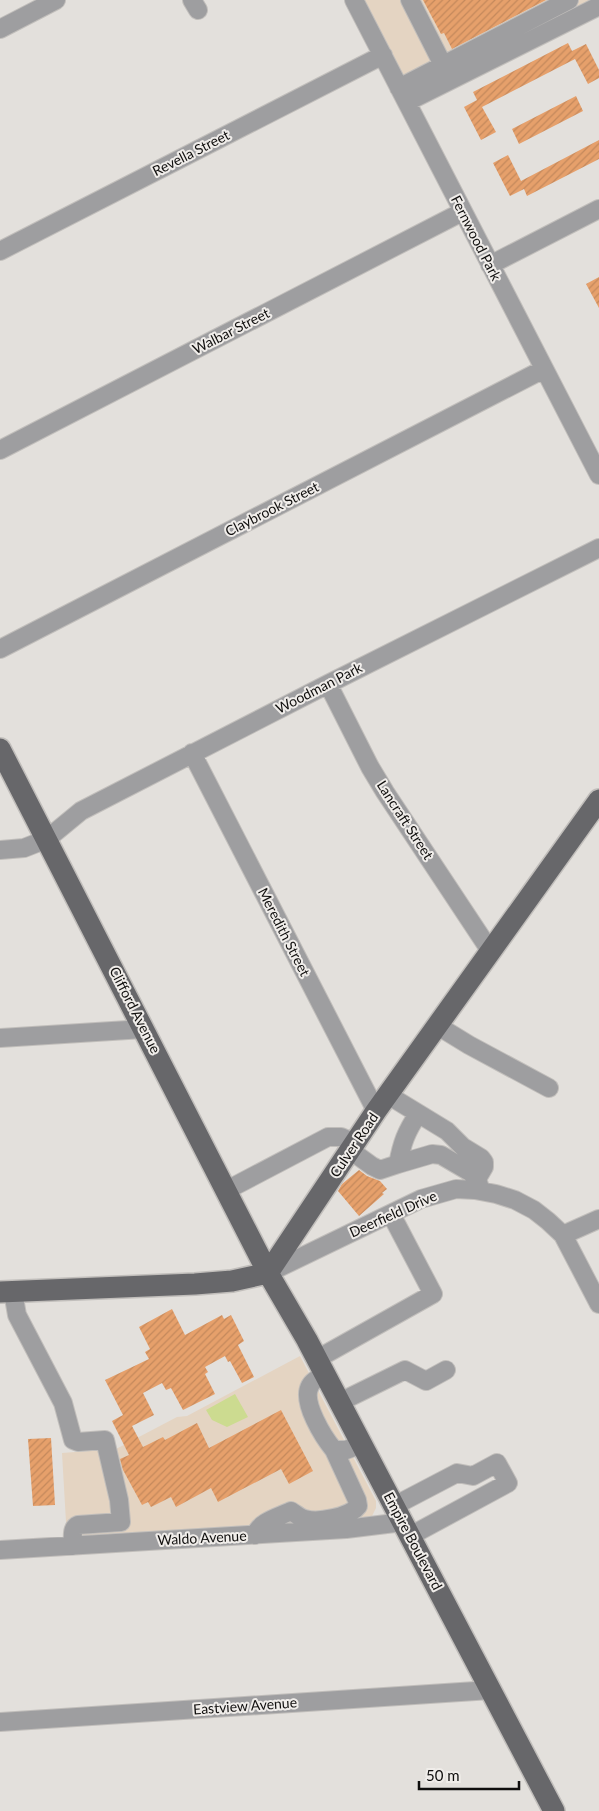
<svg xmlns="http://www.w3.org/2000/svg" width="599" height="1811" viewBox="0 0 599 1811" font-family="Lato,sans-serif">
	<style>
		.education { fill: #e4d4c2 }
		.green { fill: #ccdb90 }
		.building { fill: url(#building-hatch) }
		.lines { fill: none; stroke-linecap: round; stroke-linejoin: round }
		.minor-casing { stroke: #c1bebb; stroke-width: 20 }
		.major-casing { stroke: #c1bebb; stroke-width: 24 }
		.minor { stroke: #9e9ea0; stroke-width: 18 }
		.major { stroke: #67676a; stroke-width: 21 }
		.labels { text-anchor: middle; stroke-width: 4; stroke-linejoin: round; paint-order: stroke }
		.street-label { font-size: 14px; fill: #0f0e0d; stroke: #f0edea }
	</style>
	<defs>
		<pattern id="building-hatch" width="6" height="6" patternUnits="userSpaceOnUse" patternTransform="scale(1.25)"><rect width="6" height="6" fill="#e6a06b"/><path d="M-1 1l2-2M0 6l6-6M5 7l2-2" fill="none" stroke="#c4895c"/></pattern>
	</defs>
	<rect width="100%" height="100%" fill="#e3e0dc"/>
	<path class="education" d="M364,0h229l-181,93z
		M300,1356l76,145v7l-4,8 -9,3 -296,20 -5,-86 54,-4 61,-32 10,-1z"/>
	<path class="green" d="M235,1394l13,23 -21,10 -15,-7 -6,-10z"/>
	<path class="building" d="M423,0h123l-94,49 -8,-16 -3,1z
		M568,43l4,8 14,-7 13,26v8l-11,6 -13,-25 -93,48 14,25 -15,8 -17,-33 13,-7 -4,-8z
		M576,96l7,15 -64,33 -7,-15z
		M599,140v19l-72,37 -3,-7 -14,7 -17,-33 15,-8 13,26z
		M599,277v31l-13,-24z
		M359,1170l8,6 13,5 7,8 -5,4 2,1 -25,22 -21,-25 4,-7z
		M172,1309l13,26 37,-20 2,4 7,-4 13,26 -6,4 16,32 -12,6 -12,-22 -2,1 -3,-6 -20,11 3,5 -3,2 10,20 -32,16 -12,-22 -5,2 -4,-7 -19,10 11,22 -22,11 11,21 20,-10 2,3 32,-17 12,25 72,-38 32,61 -24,13 -8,-15 -63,33 -7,-14 -35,19 -5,-10 -20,10 -3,-5 -6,3 -19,-35 -3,-11 9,-4 -17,-34 11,-6 -18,-35 44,-21 -4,-7 5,-3 -11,-22z
		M51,1438l4,67 -22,1 -5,-67z"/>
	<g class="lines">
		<defs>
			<path id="minor" d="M192,0l6,10
				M354,0l245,475
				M410,0l33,65
				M0,29l56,-29
				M399,88l170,-88
				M407,102l192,-96
				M0,251l383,-196
				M490,265l109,-56
				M0,450l462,-238
				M0,649l544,-280
				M328,684l42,83 15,25 106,160
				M192,753l184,358
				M0,850l24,-2 23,-9 34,-28 247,-127 271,-136
				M438,1026l31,19 80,43
				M0,1038l144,-9
				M388,1095l59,36 16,16 18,11 3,4v5l-7,12
				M350,1150l22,16 8,4 18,-6c4,-21 8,-32 20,-50
				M398,1164l34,-10 9,1 29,17 7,7 3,9
				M227,1190l101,-53h13l14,6
				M563,1235l36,-16
				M268,1273l153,-74 35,-10 19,1 21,4 19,6 19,10 14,11 15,14 36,69
				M13,1292l4,23 46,88 10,37 5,2 27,-2 14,60 2,22 -43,3c-7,3 -5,13 -5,21
				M317,1359l116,-65 -42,-80
				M325,1374c-5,3 -13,7 -15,12 -9,16 14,52 24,64h12l16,-6
				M340,1402l65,-32 21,11 20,-11
				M394,1506l63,-33 16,3 24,-13 11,20 -98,53
				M255,1535c5,-14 24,-18 36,-24 5,3 9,7 14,8 13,4 45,-2 53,-13l-1,-6 -23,-50
				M0,1550l346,-21 57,-7
				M0,1722l491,-32"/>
			<path id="major" d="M0,749l268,524 39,67 247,471
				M0,1292l195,-8 37,-3 36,-8 108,-162 223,-311"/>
		</defs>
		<use href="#minor" class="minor-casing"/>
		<use href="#major" class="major-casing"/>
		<use href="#minor" class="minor"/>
		<use href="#major" class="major"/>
	</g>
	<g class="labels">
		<g class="street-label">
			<text transform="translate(191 153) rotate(-27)" y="5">Revella Street</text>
			<text transform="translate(476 238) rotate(63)" y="5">Fernwood Park</text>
			<text transform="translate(231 331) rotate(-27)" y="5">Walbar Street</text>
			<text transform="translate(272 509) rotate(-27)" y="5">Claybrook Street</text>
			<text transform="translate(319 688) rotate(-27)" y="5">Woodman Park</text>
			<text transform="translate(405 820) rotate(57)" y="5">Lancraft Street</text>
			<text transform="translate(284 932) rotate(63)" y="5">Meredith Street</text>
			<text transform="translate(135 1010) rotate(63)" y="5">Clifford Avenue</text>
			<text transform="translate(354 1145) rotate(-56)" y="5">Culver Road</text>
			<text transform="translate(393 1214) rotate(-24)" y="5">Deerfield Drive</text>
			<text transform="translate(202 1538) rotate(-3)" y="5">Waldo Avenue</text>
			<text transform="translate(413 1541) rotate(62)" y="5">Empire Boulevard</text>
			<text transform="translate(245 1706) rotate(-4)" y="5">Eastview Avenue</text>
		</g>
	</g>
	<path d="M419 1781v8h100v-8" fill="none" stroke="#0f0e0d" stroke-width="2.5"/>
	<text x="426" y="1781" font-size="15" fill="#0f0e0d" stroke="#f0edea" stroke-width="4" paint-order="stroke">50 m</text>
</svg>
